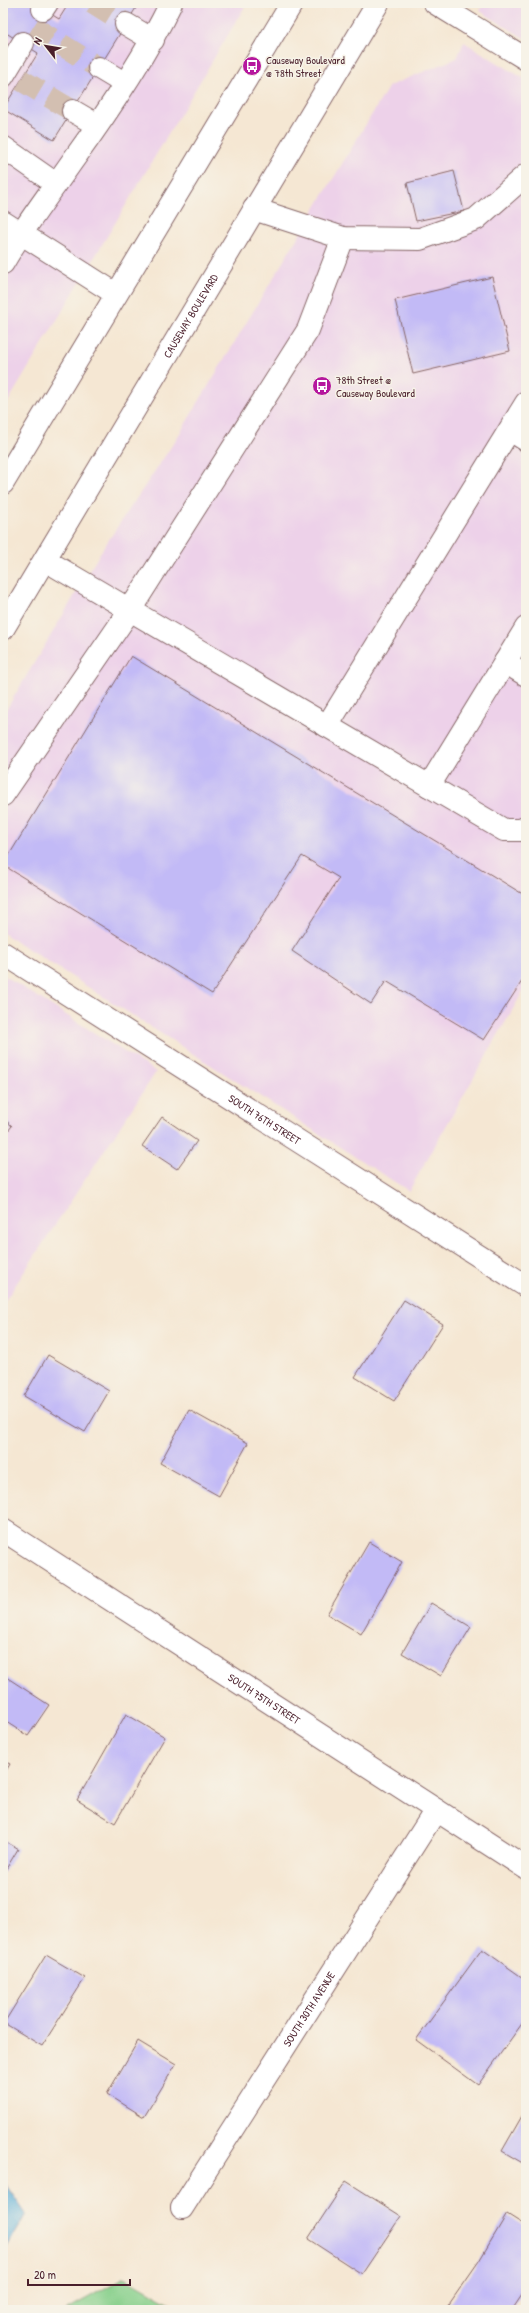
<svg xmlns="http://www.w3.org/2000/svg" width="529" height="2313" viewBox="0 0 529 2313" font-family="'Patrick Hand',sans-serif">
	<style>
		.built { fill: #edd1e9 }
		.green { fill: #88d08c; stroke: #69785c }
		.water { fill: #5dafd8; stroke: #546782 }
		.building { fill: #c2baf6 }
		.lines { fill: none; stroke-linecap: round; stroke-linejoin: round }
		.minor-tunnel { stroke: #d3bfb1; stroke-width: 22; stroke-dasharray: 22 11; stroke-linecap: butt }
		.minor-casing { stroke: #866566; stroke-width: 24 }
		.major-casing { stroke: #866566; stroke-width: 24 }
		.minor { stroke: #fff; stroke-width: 22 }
		.major { stroke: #fff; stroke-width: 22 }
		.labels { text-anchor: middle; stroke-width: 3; stroke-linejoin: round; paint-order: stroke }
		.poi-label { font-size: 11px; fill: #4a1f2b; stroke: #f7f3e8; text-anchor: start }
		.street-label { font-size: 11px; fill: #4a1f2b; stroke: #f7f3e8 }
	</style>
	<rect width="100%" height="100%" fill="#f7f3e8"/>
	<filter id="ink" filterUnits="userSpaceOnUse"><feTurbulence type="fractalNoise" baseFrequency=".025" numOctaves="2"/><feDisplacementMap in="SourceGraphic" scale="8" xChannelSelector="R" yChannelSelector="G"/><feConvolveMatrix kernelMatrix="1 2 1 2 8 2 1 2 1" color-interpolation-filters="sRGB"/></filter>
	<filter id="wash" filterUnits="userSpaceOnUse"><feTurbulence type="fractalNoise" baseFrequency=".012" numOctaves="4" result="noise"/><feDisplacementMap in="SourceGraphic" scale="16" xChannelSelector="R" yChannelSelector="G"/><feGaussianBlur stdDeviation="0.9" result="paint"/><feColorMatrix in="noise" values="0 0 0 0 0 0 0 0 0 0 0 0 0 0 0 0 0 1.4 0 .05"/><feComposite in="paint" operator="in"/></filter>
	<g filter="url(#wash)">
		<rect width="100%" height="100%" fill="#f5e7d3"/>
		<path class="built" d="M3,3h244l-244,407z
			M484,3h42v36l-46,-28z
			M464,42l62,38v906l-117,205 -406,-258v-218l99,-165 75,-112 212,-352 68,-28z
			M3,975l153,97 -153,232z"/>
		<path class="green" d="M125,2277l57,33h-116z"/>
		<path class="water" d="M3,2181l23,33 -23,40z"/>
		<g id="blocks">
			<path class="building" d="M3,3h30l26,16 10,-16h70l-85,137 -51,-31 35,-56 -35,-22z
				M454,171l10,40 -48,10 -9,-38z
				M492,277l18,74 -97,23 -18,-74z
				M131,656l395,240v79l-42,65 -98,-59 -15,23 -79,-53 47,-73 -37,-22 -90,138 -209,-129z
				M162,1117l35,24 -20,28 -35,-23z
				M3,1118l9,8 -9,11z
				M404,1300l39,24 -49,77 -39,-24z
				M48,1355l61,36 -24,41 -61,-36z
				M189,1410l59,33 -29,53 -59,-33z
				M369,1542l33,20 -41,72 -34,-20z
				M431,1603l40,24 -30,49 -39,-23z
				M3,1675l46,30 -21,31 -25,-16z
				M126,1714l39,23 -50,86 -38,-23z
				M3,1760l7,4 -7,12z
				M3,1840l15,9 -15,25z
				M482,1949l44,31v38l-48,67 -62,-45z
				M46,1955l39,23 -43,68 -38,-23z
				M138,2041l38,23 -32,53 -37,-23z
				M526,2109v56l-24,-14z
				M346,2181l55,35 -39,58 -54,-35z
				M507,2214l19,12v63l-14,21h-67l34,-49z"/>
		</g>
	</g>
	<g filter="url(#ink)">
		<use href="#blocks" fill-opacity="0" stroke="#866566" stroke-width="1"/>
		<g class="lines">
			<path class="minor-tunnel" d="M92,3l34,21
				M33,27l66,41
				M21,80l52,31"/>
			<defs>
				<g id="minor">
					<path d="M435,3l91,56"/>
					<path d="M43,9l4,-6"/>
					<path d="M126,24l27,16"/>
					<path d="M99,68l25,15"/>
					<path d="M3,76l20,-33"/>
					<path d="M73,111l24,14"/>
					<path d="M3,147l53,37"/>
					<path d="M254,209l89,29 77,1 56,-20 50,-44"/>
					<path d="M3,222l113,72"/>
					<path d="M3,263c20,-35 45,-67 68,-100 37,-51 73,-104 100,-160"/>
					<path d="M510,430l16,10"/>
					<path d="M45,560l459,270h18l4,-3"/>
					<path d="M505,662l21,13"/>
					<path d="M327,726l199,-323"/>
					<path d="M429,786l97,-158"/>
					<path d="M3,795l127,-185 178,-280 35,-92"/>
					<path id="s1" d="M3,953l523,333"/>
					<path id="s2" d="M3,1530l523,338"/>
					<path id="s3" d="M182,2208l254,-398"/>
				</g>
				<g id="major">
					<path d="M3,483l289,-480"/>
					<path id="s4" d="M3,629l375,-626"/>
				</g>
			</defs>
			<use href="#minor" class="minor-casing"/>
			<use href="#major" class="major-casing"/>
			<use href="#minor" class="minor"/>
			<use href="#major" class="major"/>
		</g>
	</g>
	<defs>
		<symbol id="bus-disc" viewBox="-11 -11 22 22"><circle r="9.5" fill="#b5179e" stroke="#f7f3e8"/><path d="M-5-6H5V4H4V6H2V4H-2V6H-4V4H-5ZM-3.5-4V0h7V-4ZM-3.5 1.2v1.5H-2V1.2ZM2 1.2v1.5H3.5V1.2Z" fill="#fff"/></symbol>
	</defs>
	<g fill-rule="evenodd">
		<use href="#bus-disc" x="241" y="55" width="22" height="22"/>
		<use href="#bus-disc" x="311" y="375" width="22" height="22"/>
	</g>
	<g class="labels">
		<g class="poi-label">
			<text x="266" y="64">Causeway Boulevard<tspan x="266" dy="13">@ 78th Street</tspan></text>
			<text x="336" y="384">78th Street @<tspan x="336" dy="13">Causeway Boulevard</tspan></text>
		</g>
		<g class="street-label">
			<text dy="4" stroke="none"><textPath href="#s4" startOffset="365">CAUSEWAY BOULEVARD</textPath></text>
			<text dy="4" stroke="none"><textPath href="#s1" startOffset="310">SOUTH 76TH STREET</textPath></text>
			<text dy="4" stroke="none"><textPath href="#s2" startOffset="311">SOUTH 75TH STREET</textPath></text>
			<text dy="4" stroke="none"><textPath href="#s3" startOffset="236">SOUTH 30TH AVENUE</textPath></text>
		</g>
	</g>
	<rect width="529" height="2313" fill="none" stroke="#f7f3e8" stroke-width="16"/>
	<g transform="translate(46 46) rotate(301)" stroke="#f7f3e8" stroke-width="3" paint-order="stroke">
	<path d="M0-3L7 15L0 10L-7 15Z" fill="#4a1f2b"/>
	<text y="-6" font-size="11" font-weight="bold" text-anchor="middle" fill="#4a1f2b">N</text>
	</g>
	<path d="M28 2279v6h102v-6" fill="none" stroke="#4a1f2b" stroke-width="2"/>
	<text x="34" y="2279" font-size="12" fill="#4a1f2b" stroke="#f7f3e8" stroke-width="3" paint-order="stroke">20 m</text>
</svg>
